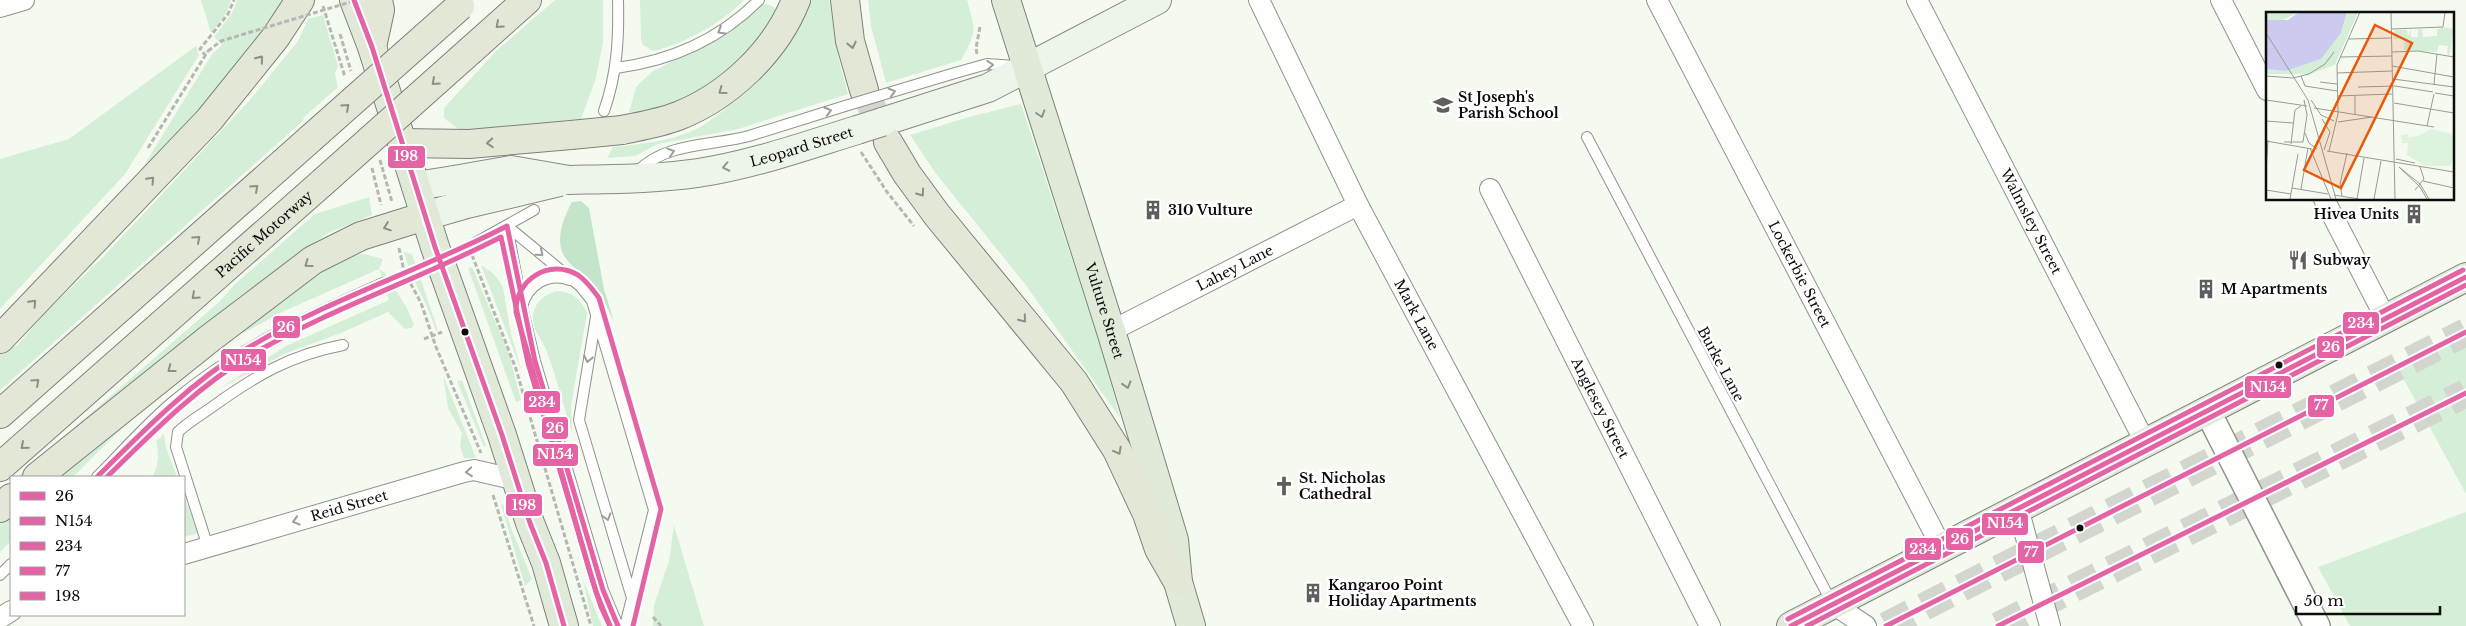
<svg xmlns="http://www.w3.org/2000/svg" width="2466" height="626" viewBox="0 0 2466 626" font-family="'Libre Baskerville',serif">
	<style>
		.green { fill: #d5eed7 }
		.forest { fill: #c4e5ca }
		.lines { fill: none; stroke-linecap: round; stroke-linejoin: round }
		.motorway-tunnel { stroke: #d2d6ce; stroke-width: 28; stroke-dasharray: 28 14; stroke-linecap: butt }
		.service-casing { stroke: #91938f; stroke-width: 12 }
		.minor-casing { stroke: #91938f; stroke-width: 22 }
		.tertiary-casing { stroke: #91938f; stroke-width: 28 }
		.secondary-casing { stroke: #888a85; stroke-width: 30 }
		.primary-casing { stroke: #7e807c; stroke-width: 30 }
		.trunk-casing { stroke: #7e807c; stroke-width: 30 }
		.motorway-casing { stroke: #7e807c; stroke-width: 30 }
		.path { stroke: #b6b7b5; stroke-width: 3; stroke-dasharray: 5 2.5; stroke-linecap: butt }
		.service { stroke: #fefefd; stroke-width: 10 }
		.minor { stroke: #fefefd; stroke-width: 20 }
		.tertiary { stroke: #fefefd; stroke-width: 25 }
		.secondary { stroke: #edf4e9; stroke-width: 28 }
		.primary { stroke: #e1ead9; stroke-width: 28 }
		.trunk { stroke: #e2e8d8; stroke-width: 28 }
		.motorway { stroke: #e3e7d6; stroke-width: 28 }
		.service-bridge-casing { stroke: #91938f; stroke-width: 12; stroke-linecap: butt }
		.secondary-bridge-casing { stroke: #888a85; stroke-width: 30; stroke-linecap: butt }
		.motorway-bridge-casing { stroke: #7e807c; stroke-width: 30; stroke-linecap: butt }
		.path-bridge { stroke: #b6b7b5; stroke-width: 3; stroke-dasharray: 5 2.5; stroke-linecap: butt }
		.service-bridge { stroke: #fefefd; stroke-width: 10 }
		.secondary-bridge { stroke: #edf4e9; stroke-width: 28 }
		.motorway-bridge { stroke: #e3e7d6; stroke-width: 28 }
		.bus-1-casing { stroke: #fff; stroke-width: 9 }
		.bus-2-casing { stroke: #fff; stroke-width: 9 }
		.bus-3-casing { stroke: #fff; stroke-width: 9 }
		.bus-4-casing { stroke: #fff; stroke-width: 9 }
		.bus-5-casing { stroke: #fff; stroke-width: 9 }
		.bus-1 { stroke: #e463a4; stroke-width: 5 }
		.bus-2 { stroke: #e463a4; stroke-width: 5 }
		.bus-3 { stroke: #e463a4; stroke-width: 5 }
		.bus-4 { stroke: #e463a4; stroke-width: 5 }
		.bus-5 { stroke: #e463a4; stroke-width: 5 }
		.oneway { stroke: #8d8f85 }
		.oneway2 { stroke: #9d9d9d }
		.oneway3 { stroke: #8c9187 }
		.oneway4 { stroke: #939791 }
		.bus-dot { fill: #0c0c0c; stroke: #fff; stroke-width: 2 }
		.labels { text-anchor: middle; stroke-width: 5; stroke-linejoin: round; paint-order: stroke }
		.poi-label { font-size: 14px; font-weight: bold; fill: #0c0c0c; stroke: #fff; text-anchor: start }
		.street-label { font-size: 14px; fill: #0c0c0c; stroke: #fff }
		.inset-river { fill: none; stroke: #cdcaf0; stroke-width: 2.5 }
		.inset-road { fill: none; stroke: #989b95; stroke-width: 1 }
		.view { fill: #e8590c; fill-opacity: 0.15; stroke: #e8590c; stroke-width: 2.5 }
		.inset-edge { fill: none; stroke: #0c0c0c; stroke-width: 2.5 }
		.line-badge { stroke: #fff; stroke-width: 2 }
		.badge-label { font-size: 14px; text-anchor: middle; font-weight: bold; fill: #fff }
	</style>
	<rect width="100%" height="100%" fill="#f5faf0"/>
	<path class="green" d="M201,0h30l-6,15 -14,18z
		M237,0h45l-11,25 -81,99 -53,53 75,-123 10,-9 -8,-8 18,-24z
		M555,0h48v43l-7,35 -15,41 -44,7 -75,6 -18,-14v-10l52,-57z
		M640,0h104c-22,23 -59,43 -90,51l-11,-6 -2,-6z
		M809,0h20l11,65 8,29 -110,35 -80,15 -23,12 -28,2 6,-11c27,-3 54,-5 79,-16 12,-5 22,-13 32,-21 39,-28 71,-63 85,-110z
		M868,0h99c9,31 10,32 -6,60l-75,23 -15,-57z
		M760,4c11,0 15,2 20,11 -12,14 -24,32 -38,44 -30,27 -71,52 -113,53l7,-25 6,-6 11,-10 76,-38z
		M323,15l15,51 -3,8 3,13 -35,31 1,2 -304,270v-37l6,-6 12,-2 24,-29 62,-60 145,-155 49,-60 10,-22z
		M196,46l3,9 -74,119 -125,135v-150l69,-20z
		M1021,104l85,259 14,55 -95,-134 -88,-109 -27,-40 59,-18z
		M369,197l3,18 -44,18 -89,64 -150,123 -66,57h-6l202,-175 15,-17 81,-71z
		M404,252l8,2 26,76 -2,1c-8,-28 -25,-51 -32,-79z
		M365,254l18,5 -4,10 6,4 22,35 7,17 -3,3 -6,1 -17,-17 -47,21 -57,21 -65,35 67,-43 103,-46 -10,-31 -97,43 -38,21 -3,-4c30,-22 88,-73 124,-75z
		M481,265l13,9 9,13 8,47 11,38z
		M472,267l37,87 12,46 -5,2 -48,-134z
		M558,291c15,1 23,8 29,22l-16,93 1,28c-8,-27 -15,-55 -25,-82 -4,-12 -15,-22 -14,-35 1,-15 12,-23 25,-26z
		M2466,331v163l-70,-129z
		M443,375l33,83h-12l-4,-12 2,-13 -14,-25z
		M462,380l24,66 -2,1 -27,-66z
		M140,410l-67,67h-17z
		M164,434l2,13 11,30h-25c7,-11 7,-24 4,-36z
		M184,496l14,37 -14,4z
		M503,504l10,29 19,46 -7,7 -24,-81z
		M2466,512v114h-116l-32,-59z
		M11,515v26l-11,11v-28z
		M674,525l30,101h-51l1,-21 15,-44z
		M583,580l19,46h-9z"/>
	<path class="forest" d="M581,201l8,7 15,81 10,33c-6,-13 -12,-27 -21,-37 -8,-9 -19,-16 -26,-25 -14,-16 -4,-42 5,-58z"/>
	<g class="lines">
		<path class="motorway-tunnel" d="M864,90l24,52
			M1886,626l580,-294
			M1998,626l468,-233"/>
		<defs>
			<path id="service" d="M616,68c54,-7 104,-29 143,-68
				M955,73l32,-9 28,2
				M604,111c13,-37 15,-72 14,-111
				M1587,137l245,466
				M637,172c28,-30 75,-26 112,-36 32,-10 64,-20 96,-30
				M507,226l73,60 12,15 62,209 -29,116
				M507,226l16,85 12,50 68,229 15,36
				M475,243l59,-33
				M522,307c5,-22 26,-35 48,-27
				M596,317l-17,103 53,178
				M97,477c25,-25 50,-54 78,-77 62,-52 134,-84 208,-117
				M208,547l-32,-100 2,-15c10,-10 23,-17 34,-25 43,-31 78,-52 131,-62
				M0,575l11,-11"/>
			<g id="minor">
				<path id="s1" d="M1259,0l99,205 225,421"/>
				<path id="s2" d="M1657,0l285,548"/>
				<path id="s3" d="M1917,0l228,442"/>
				<path d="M2221,0l46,90"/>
				<path d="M0,7l24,-7"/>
				<path id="s4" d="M1490,189l220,437"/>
				<path d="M2324,199l62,120"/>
				<path id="s5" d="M1111,331l247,-126"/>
				<path d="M2018,508l32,118"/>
				<path id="s6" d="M184,554l280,-82 10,-2 43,10"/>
				<path d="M1833,604l33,22"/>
				<path d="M0,618l11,-7"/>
			</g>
			<path id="tertiary" d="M2207,410l110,216"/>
			<g id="secondary">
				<path d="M882,122l106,-34 169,-88"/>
				<path id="s7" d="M569,180c43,-1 86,-1 129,-7 54,-8 107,-27 159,-43"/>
				<path d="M416,186l38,-6"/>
				<path d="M425,216l38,-11"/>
			</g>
			<g id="primary">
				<path d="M354,0l18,47 63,200 67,188 28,88 16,40 18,63"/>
				<path id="s8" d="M1006,0l105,331 63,209 4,42 13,44"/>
			</g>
			<path id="trunk" d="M1791,626l675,-349"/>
			<g id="motorway">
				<path d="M845,0l5,41 14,49"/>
				<path d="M372,47l8,-37 -2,-10"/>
				<path d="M471,50l56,-50"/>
				<path d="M622,130c19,-4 38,-7 56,-14 51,-20 98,-65 118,-116"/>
				<path d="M888,142l19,32 30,41 137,167 43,68 30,64 12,35 19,33"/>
				<path d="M402,143l67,1 102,-9"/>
				<path d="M0,339l209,-219 66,-82 25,-38"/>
				<path d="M0,414l310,-275"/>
				<path id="s9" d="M0,467l323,-285"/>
				<path d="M37,477l172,-138 104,-79 48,-24 64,-20"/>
				<path d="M0,508l11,-10"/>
			</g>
		</defs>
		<use href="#service" class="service-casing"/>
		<use href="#minor" class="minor-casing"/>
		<use href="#tertiary" class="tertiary-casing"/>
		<use href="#secondary" class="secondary-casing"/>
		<use href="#primary" class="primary-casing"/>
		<use href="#trunk" class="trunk-casing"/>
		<use href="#motorway" class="motorway-casing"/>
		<path class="path" d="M323,6l22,71
			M340,34l11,37
			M977,54l-1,-6 4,-21
			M206,56l-6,-7 28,-35 6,-14
			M148,148l60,-97
			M861,152l26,40 27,34
			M380,160l12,42
			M372,168l9,37
			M399,248l5,23 17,32 15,44 45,106
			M472,255l44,114 75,257
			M424,339l18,-7
			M493,495l41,131
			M653,617l8,9"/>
		<use href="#service" class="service"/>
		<use href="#minor" class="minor"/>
		<use href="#tertiary" class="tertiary"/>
		<use href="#secondary" class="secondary"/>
		<use href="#primary" class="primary"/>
		<use href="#trunk" class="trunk"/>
		<use href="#motorway" class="motorway"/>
		<defs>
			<path id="service-bridge" d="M845,106l110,-33"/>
			<path id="secondary-bridge" d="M857,130l25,-8
				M454,180l57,-10 58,10
				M463,205l97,-23"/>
			<path id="motorway-bridge" d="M571,135l51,-5
				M310,139l150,-133
				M323,182l148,-132"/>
		</defs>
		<use href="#service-bridge" class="service-bridge-casing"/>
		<use href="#secondary-bridge" class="secondary-bridge-casing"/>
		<use href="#motorway-bridge" class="motorway-bridge-casing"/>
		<path class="path-bridge" d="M208,51l13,-10 136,-41"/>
		<use href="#service-bridge" class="service-bridge"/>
		<use href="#secondary-bridge" class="secondary-bridge"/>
		<use href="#motorway-bridge" class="motorway-bridge"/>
		<defs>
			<path id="bus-1" d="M507,226l28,135 68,229 15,36
				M97,477c46,-46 93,-94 149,-128 83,-50 176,-79 261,-123
				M1791,626l675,-349"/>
			<path id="bus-2" d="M107,477c45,-44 90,-90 144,-122 80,-47 169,-76 250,-118l27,126 68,229 14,34
				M1807,626l659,-341"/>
			<path id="bus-3" d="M1788,619l675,-349
				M610,626l-9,-19 -12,-38 -73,-257c-1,-32 33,-54 62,-37 9,6 15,15 21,23l62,211 -28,117"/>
			<path id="bus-4" d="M1886,626l580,-294
				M1998,626l468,-233"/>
			<path id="bus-5" d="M354,0l18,47 63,200 67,188 28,88 16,40 18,63"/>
		</defs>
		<use href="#bus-1" class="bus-1-casing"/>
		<use href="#bus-2" class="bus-2-casing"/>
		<use href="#bus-3" class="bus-3-casing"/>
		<use href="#bus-4" class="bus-4-casing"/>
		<use href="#bus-5" class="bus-5-casing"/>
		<use href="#bus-1" class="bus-1"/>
		<use href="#bus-2" class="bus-2"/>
		<use href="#bus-3" class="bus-3"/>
		<use href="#bus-4" class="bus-4"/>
		<use href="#bus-5" class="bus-5"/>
	</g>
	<defs><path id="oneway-chevron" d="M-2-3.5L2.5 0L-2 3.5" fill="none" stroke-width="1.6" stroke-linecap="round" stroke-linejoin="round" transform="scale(1.25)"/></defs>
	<g class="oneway">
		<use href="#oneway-chevron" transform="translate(499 25) rotate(138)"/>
		<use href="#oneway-chevron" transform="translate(852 45) rotate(77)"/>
		<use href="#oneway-chevron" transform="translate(260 59) rotate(-52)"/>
		<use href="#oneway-chevron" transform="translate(435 82) rotate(138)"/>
		<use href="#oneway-chevron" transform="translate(722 91) rotate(144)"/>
		<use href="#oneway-chevron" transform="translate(346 107) rotate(-42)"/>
		<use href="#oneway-chevron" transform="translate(490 143) rotate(176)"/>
		<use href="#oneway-chevron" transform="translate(151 180) rotate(-47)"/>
		<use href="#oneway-chevron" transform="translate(255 188) rotate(-42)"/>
		<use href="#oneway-chevron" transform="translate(921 193) rotate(54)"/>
		<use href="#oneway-chevron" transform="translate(387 227) rotate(161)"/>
		<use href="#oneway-chevron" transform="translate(197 239) rotate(-42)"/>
		<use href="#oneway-chevron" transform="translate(308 264) rotate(144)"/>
		<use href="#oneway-chevron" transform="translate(195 296) rotate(138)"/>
		<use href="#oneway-chevron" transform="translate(33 303) rotate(-47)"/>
		<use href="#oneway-chevron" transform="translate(1023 319) rotate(51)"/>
		<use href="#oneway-chevron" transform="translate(171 369) rotate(142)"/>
		<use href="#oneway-chevron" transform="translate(36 382) rotate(-42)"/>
		<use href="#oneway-chevron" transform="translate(24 446) rotate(139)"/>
		<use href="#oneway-chevron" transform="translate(1118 451) rotate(62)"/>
	</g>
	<g class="oneway2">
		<use href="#oneway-chevron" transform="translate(721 31) rotate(149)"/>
		<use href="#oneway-chevron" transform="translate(990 65) rotate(-4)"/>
		<use href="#oneway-chevron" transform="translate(892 92) rotate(-16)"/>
		<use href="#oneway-chevron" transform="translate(828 111) rotate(-17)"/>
		<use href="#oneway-chevron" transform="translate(671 152) rotate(-18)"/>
		<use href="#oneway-chevron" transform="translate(540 253) rotate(40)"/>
		<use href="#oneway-chevron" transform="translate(588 359) rotate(101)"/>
		<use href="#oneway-chevron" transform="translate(469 472) rotate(175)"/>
		<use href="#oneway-chevron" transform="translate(607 517) rotate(73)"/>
		<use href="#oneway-chevron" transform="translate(296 521) rotate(164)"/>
	</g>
	<g class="oneway3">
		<use href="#oneway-chevron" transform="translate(1041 114) rotate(72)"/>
		<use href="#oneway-chevron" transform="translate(1127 385) rotate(73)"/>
	</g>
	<use class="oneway4" href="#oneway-chevron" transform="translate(726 167) rotate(168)"/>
	<defs>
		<symbol id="school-bare" viewBox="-9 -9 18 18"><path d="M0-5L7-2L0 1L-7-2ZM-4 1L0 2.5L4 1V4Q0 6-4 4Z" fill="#5e5f5c" stroke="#fff" stroke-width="2.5" paint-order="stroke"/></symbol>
		<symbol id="building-bare" viewBox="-9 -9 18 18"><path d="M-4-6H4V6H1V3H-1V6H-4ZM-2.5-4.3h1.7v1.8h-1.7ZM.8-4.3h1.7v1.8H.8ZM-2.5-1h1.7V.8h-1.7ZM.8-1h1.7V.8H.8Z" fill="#5e5f5c" stroke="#fff" stroke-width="2.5" paint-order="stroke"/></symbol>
		<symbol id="restaurant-bare" viewBox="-9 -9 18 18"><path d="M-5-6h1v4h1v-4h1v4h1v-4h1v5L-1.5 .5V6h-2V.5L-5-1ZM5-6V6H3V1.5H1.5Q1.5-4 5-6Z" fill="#5e5f5c" stroke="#fff" stroke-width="2.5" paint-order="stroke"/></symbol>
		<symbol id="church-bare" viewBox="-9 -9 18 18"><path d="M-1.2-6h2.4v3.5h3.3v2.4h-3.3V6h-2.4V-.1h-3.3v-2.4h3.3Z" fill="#5e5f5c" stroke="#fff" stroke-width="2.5" paint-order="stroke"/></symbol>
	</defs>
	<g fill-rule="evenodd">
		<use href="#school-bare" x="1429" y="91" width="28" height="28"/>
		<use href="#building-bare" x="1139" y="196" width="28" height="28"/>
		<use href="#building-bare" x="2400" y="200" width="28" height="28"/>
		<use href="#restaurant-bare" x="2284" y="246" width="28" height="28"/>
		<use href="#building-bare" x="2192" y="275" width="28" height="28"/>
		<use href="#church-bare" x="1270" y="472" width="28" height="28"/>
		<use href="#building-bare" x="1299" y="579" width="28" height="28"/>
	</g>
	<g class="bus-dot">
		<circle cx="465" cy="332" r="4.5"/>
		<circle cx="2279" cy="365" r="4.5"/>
		<circle cx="2080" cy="528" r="4.5"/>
	</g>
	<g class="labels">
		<g class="poi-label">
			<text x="1458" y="102">St Joseph's<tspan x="1458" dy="16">Parish School</tspan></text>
			<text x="1168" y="215">310 Vulture</text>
			<text x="2399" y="219" text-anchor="end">Hivea Units</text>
			<text x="2313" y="265">Subway</text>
			<text x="2221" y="294">M Apartments</text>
			<text x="1299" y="483">St. Nicholas<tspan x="1299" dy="16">Cathedral</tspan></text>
			<text x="1328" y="590">Kangaroo Point<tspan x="1328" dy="16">Holiday Apartments</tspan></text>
		</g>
		<g class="street-label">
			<text dy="5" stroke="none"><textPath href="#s7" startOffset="236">Leopard Street</textPath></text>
			<text dy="5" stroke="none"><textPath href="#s3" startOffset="249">Walmsley Street</textPath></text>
			<text dy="5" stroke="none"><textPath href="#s9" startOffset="352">Pacific Motorway</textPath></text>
			<text dy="5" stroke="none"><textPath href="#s5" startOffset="139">Lahey Lane</textPath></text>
			<text dy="5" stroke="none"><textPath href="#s2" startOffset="309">Lockerbie Street</textPath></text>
			<text dy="5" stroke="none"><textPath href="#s8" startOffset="326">Vulture Street</textPath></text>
			<text dy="5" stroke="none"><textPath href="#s1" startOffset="352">Mark Lane</textPath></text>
			<text transform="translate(1721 364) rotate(62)" y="5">Burke Lane</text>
			<text dy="5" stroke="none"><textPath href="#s4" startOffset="245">Anglesey Street</textPath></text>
			<text dy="5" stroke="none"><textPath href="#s6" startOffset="172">Reid Street</textPath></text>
		</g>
	</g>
	<g transform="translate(2266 12)">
		<rect width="188" height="188" fill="#f5faf0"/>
		<path d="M0,0h33l-16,8h-17zM81,0h11l-23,53 -25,9h-44v-5l20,2 35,-12 21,-28zM179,15l8,2 -3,26 -3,-1 1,-8 -9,-1 -2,7 -33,-2 1,-11h-11v-9h13l1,7 3,-8v8h7v-8h4l1,8 14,-1v-7z" fill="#d5eed7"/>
		<path d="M165,117l22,5v26l-3,6h-25l-18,-11 1,-12h-6l-1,-8 7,-1 2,9v-6l8,-1z" fill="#def3dd"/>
		<path d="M33,0h48l-6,21 -20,26 -35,12 -20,-2v-49h22z" fill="#cdcaf0"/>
		<path class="inset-river" d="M16,40l23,-8 13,-11 14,-21"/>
		<path class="inset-road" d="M125,0l4,187M126,17l51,-2 2,-15M0,21l42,67 28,99M83,27l42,-1M126,40l26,-1 36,6M74,45l52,-1M126,54l62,11M71,61l55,-2M0,64l27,2 16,-4 16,-10 9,-12M35,64l4,10 32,5M127,67l61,8M54,70l17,2M168,72l3,-30M92,75l37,-1 38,6M169,81l19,3M71,84l55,-2M89,84v18M0,88l41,6M45,88l10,15 13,6M128,91l60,10M48,96l120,19M56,107l8,13 -6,18M0,109l27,2M72,110l34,-5M161,114l7,-32M39,121l4,10 8,6M0,129l46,8M18,130h19l4,-27 -3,-15M25,132l4,-34 6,-4M44,136l21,51M61,139l127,21M63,139l9,-37 -1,-49 23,-53M130,147l19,4M0,159l2,-31M157,169l31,7M26,176l36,6M35,177l7,-41M0,178l25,4M149,178l9,-11 -4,-12M68,183l25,4M76,184l-2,-12 7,-31M24,187l8,-45M91,187l7,-41M108,187l7,-38M161,187l-7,-12 -21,-20 21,17 9,15"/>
		<path class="view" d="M109,13l37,18 -71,145 -37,-18z"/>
		<rect width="188" height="188" class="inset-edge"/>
	</g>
	<g class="line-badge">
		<rect x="387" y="145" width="39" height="24" rx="5" fill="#e463a4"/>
		<rect x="2342" y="311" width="38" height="24" rx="5" fill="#e463a4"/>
		<rect x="272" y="315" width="29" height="24" rx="5" fill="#e463a4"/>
		<rect x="2316" y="335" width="29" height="24" rx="5" fill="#e463a4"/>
		<rect x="220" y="348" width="47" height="24" rx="5" fill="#e463a4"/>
		<rect x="2244" y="375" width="48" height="24" rx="5" fill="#e463a4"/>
		<rect x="523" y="390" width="38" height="24" rx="5" fill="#e463a4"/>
		<rect x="2307" y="394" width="28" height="24" rx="5" fill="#e463a4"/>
		<rect x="541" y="416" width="28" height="24" rx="5" fill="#e463a4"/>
		<rect x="532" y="443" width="47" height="24" rx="5" fill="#e463a4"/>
		<rect x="505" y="493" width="38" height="24" rx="5" fill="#e463a4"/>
		<rect x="1981" y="512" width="48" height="24" rx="5" fill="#e463a4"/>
		<rect x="1945" y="527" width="29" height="24" rx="5" fill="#e463a4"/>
		<rect x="1904" y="537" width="38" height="24" rx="5" fill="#e463a4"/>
		<rect x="2017" y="540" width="28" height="24" rx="5" fill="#e463a4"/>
	</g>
	<g class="badge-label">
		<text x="406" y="161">198</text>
		<text x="2361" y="328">234</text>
		<text x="286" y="332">26</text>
		<text x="2331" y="352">26</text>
		<text x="243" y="365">N154</text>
		<text x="2268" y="392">N154</text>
		<text x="542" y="407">234</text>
		<text x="2321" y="410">77</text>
		<text x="555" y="433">26</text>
		<text x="555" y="459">N154</text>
		<text x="524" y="510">198</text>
		<text x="2005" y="528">N154</text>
		<text x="1960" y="544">26</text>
		<text x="1923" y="554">234</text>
		<text x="2031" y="557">77</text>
	</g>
	<rect x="10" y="476" width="175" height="140" fill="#ffffff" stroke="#9e9e9e"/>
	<rect x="20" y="492" width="25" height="8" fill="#e463a4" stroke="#9e9e9e"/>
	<text x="55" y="501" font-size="15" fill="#0c0c0c">26</text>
	<rect x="20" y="517" width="25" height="8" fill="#e463a4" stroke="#9e9e9e"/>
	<text x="55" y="526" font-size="15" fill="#0c0c0c">N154</text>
	<rect x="20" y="542" width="25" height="8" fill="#e463a4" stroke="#9e9e9e"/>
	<text x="55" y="551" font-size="15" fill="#0c0c0c">234</text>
	<rect x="20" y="567" width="25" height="8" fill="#e463a4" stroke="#9e9e9e"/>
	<text x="55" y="576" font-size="15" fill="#0c0c0c">77</text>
	<rect x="20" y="592" width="25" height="8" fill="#e463a4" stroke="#9e9e9e"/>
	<text x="55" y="601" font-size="15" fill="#0c0c0c">198</text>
	<path d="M2296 606v8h144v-8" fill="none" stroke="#0c0c0c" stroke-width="2.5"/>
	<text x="2304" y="606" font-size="15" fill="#0c0c0c" stroke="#ffffff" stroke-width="4" paint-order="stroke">50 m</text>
</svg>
